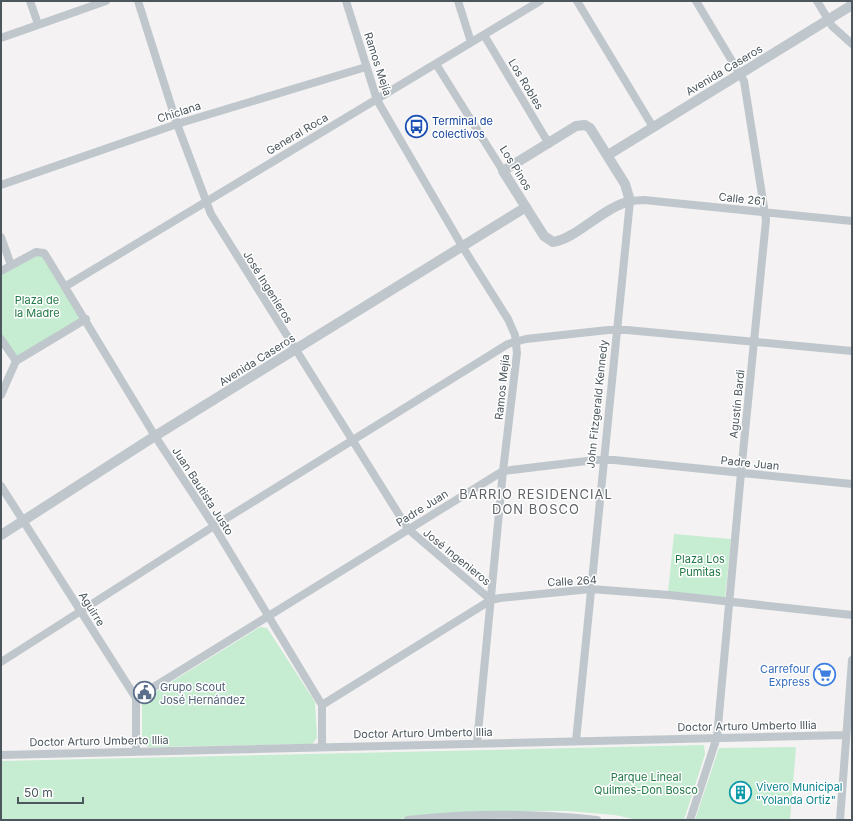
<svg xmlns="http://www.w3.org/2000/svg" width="853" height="821" viewBox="0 0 853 821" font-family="Inter,sans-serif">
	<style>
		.green { fill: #c6ecd1 }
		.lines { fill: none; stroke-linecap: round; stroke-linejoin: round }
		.minor { stroke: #bfc7cc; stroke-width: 8 }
		.tertiary { stroke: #bfc7cc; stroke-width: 10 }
		.labels { text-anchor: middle; stroke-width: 3; stroke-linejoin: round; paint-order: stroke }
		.street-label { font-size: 11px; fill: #4b565d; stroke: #fff }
		.transit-label { font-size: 11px; fill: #164399; stroke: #fff; text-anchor: start }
		.park-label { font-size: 11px; fill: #227846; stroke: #fff }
		.shop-label { font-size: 11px; fill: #366cbe; stroke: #fff; text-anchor: end }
		.service-label { font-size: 11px; fill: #4e5e75; stroke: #fff; text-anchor: start }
		.culture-label { font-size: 11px; fill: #0d838f; stroke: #fff; text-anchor: start }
		.quarter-label { font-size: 13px; letter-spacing: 1px; fill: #5f6266; stroke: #fff }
	</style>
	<rect width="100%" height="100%" fill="#f4f2f2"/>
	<path class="green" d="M40,252l46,67 -70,42 -15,-22v-68z
		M674,534l57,5 -6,59 -57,-6z
		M260,627l7,1 48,74 2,36 -5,6 -164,3 -6,-6v-41z
		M704,745l1,9 -21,66h-46l-23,-5 -47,-4h-53l-133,9h-381v-59z
		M796,747l-6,73h-95l24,-72z"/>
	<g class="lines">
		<path class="minor" d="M30,1l8,23
			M138,1l39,123 34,90 197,315 83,71
			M346,1l31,99 85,146 46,73 7,16 2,18 -14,118 -26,272
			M458,1l13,41
			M577,1l76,126
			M817,1l15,25 20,18
			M484,35l65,109
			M1,38l105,-37
			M436,64l67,107
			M1,185l176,-61 189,-57
			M1,237l10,28
			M1,271l35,-19 8,1 4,6 107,177 59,90 108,179v41
			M66,286l474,-285
			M1,339l15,22 -15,34
			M16,361l70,-42
			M1,486l135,212v54
			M1,662l213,-136 294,-182 18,-5 82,-9h19l225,21
			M136,698l367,-227 92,-11h19l238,24
			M322,705l169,-105 9,-2 91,-9 78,6 183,20
			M576,741l54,-540 14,-1 208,21
			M1,755l844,-20
			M408,820c63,-7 126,-7 189,0
			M690,820l27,-83 24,-264 25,-253 -22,-139 -48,-80
			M840,820l12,-160"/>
		<path class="tertiary" d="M585,125l5,3 35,56 5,17c-28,7 -54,38 -77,41l-9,-6 -41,-65 73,-45z
			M608,155l244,-150
			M1,535l154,-99 371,-229"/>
	</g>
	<defs>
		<symbol id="bus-ring" viewBox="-11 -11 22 22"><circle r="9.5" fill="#fff" stroke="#1a4fb4" stroke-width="1.5"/><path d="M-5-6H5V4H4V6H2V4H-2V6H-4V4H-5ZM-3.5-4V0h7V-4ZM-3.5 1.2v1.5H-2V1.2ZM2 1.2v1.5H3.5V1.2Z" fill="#1a4fb4"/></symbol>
		<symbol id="supermarket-ring" viewBox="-11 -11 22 22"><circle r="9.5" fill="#fff" stroke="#3f7fe0" stroke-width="1.5"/><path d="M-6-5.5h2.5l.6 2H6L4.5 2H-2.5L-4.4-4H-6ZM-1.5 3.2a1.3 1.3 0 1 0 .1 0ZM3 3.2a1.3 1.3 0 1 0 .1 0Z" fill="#3f7fe0"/></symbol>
		<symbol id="civic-ring" viewBox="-11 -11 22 22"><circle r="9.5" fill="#fff" stroke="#5c6f8a" stroke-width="1.5"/><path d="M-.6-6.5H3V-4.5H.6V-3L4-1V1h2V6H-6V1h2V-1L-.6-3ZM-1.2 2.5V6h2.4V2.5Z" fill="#5c6f8a"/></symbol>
		<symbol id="building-ring" viewBox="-11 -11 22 22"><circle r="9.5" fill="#fff" stroke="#0f9aa8" stroke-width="1.5"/><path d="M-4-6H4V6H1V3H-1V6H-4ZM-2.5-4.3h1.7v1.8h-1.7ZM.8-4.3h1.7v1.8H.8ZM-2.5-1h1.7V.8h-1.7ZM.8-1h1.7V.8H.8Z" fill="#0f9aa8"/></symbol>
	</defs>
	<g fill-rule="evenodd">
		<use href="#bus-ring" x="404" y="114" width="25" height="25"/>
		<use href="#supermarket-ring" x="812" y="662" width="25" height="25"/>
		<use href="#civic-ring" x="132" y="680" width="25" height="25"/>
		<use href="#building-ring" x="728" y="780" width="25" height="25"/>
	</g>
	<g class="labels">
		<g class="street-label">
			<text transform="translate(378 64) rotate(72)" y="4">Ramos Mejía</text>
			<text transform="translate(724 70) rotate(-31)" y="4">Avenida Caseros</text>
			<text transform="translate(526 84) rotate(59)" y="4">Los Robles</text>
			<text transform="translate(179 112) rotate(-18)" y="4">Chiclana</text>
			<text transform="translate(297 134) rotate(-31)" y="4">General Roca</text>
			<text transform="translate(516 168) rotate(58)" y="4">Los Pinos</text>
			<text transform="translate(742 199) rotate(6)" y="4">Calle 261</text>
			<text transform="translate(268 287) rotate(58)" y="4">José Ingenieros</text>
			<text transform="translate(257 360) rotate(-32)" y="4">Avenida Caseros</text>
			<text transform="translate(502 387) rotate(-84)" y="4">Ramos Mejía</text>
			<text transform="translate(597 404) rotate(-84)" y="4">John Fitzgerald Kennedy</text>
			<text transform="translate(737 404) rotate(-84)" y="4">Agustín Bardi</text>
			<text transform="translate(750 463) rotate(6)" y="4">Padre Juan</text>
			<text transform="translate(203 491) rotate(57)" y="4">Juan Bautista Justo</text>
			<text transform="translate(422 508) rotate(-32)" y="4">Padre Juan</text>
			<text transform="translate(457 557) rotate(39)" y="4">José Ingenieros</text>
			<text transform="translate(572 581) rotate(-3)" y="4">Calle 264</text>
			<text transform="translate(92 609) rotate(58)" y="4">Aguirre</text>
			<text transform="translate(747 726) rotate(-1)" y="4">Doctor Arturo Umberto Illia</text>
			<text transform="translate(423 733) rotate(-1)" y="4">Doctor Arturo Umberto Illia</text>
			<text transform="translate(99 741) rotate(-1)" y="4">Doctor Arturo Umberto Illia</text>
		</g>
		<g class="transit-label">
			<text x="432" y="125">Terminal de<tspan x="432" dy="13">colectivos</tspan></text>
		</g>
		<g class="park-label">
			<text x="37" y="304">Plaza de<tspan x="37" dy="13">la Madre</tspan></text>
			<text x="700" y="563">Plaza Los<tspan x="700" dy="13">Pumitas</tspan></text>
			<text x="646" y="781">Parque Lineal<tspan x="646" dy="13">Quilmes-Don Bosco</tspan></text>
		</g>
		<g class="shop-label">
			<text x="810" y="673">Carrefour<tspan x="810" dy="13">Express</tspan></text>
		</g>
		<g class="service-label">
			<text x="160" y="691">Grupo Scout<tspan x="160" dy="13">José Hernández</tspan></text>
		</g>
		<g class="culture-label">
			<text x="756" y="791">Vivero Municipal<tspan x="756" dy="13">"Yolanda Ortiz"</tspan></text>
		</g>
		<g class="quarter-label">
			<text x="536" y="499">BARRIO RESIDENCIAL<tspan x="536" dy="15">DON BOSCO</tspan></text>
		</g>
	</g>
	<rect width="853" height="821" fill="none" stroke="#4b565d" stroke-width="4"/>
	<path d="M18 797v6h65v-6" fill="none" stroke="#4b565d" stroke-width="2"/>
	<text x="24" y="797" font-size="12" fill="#4b565d" stroke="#ffffff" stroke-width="3" paint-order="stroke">50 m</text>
</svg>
